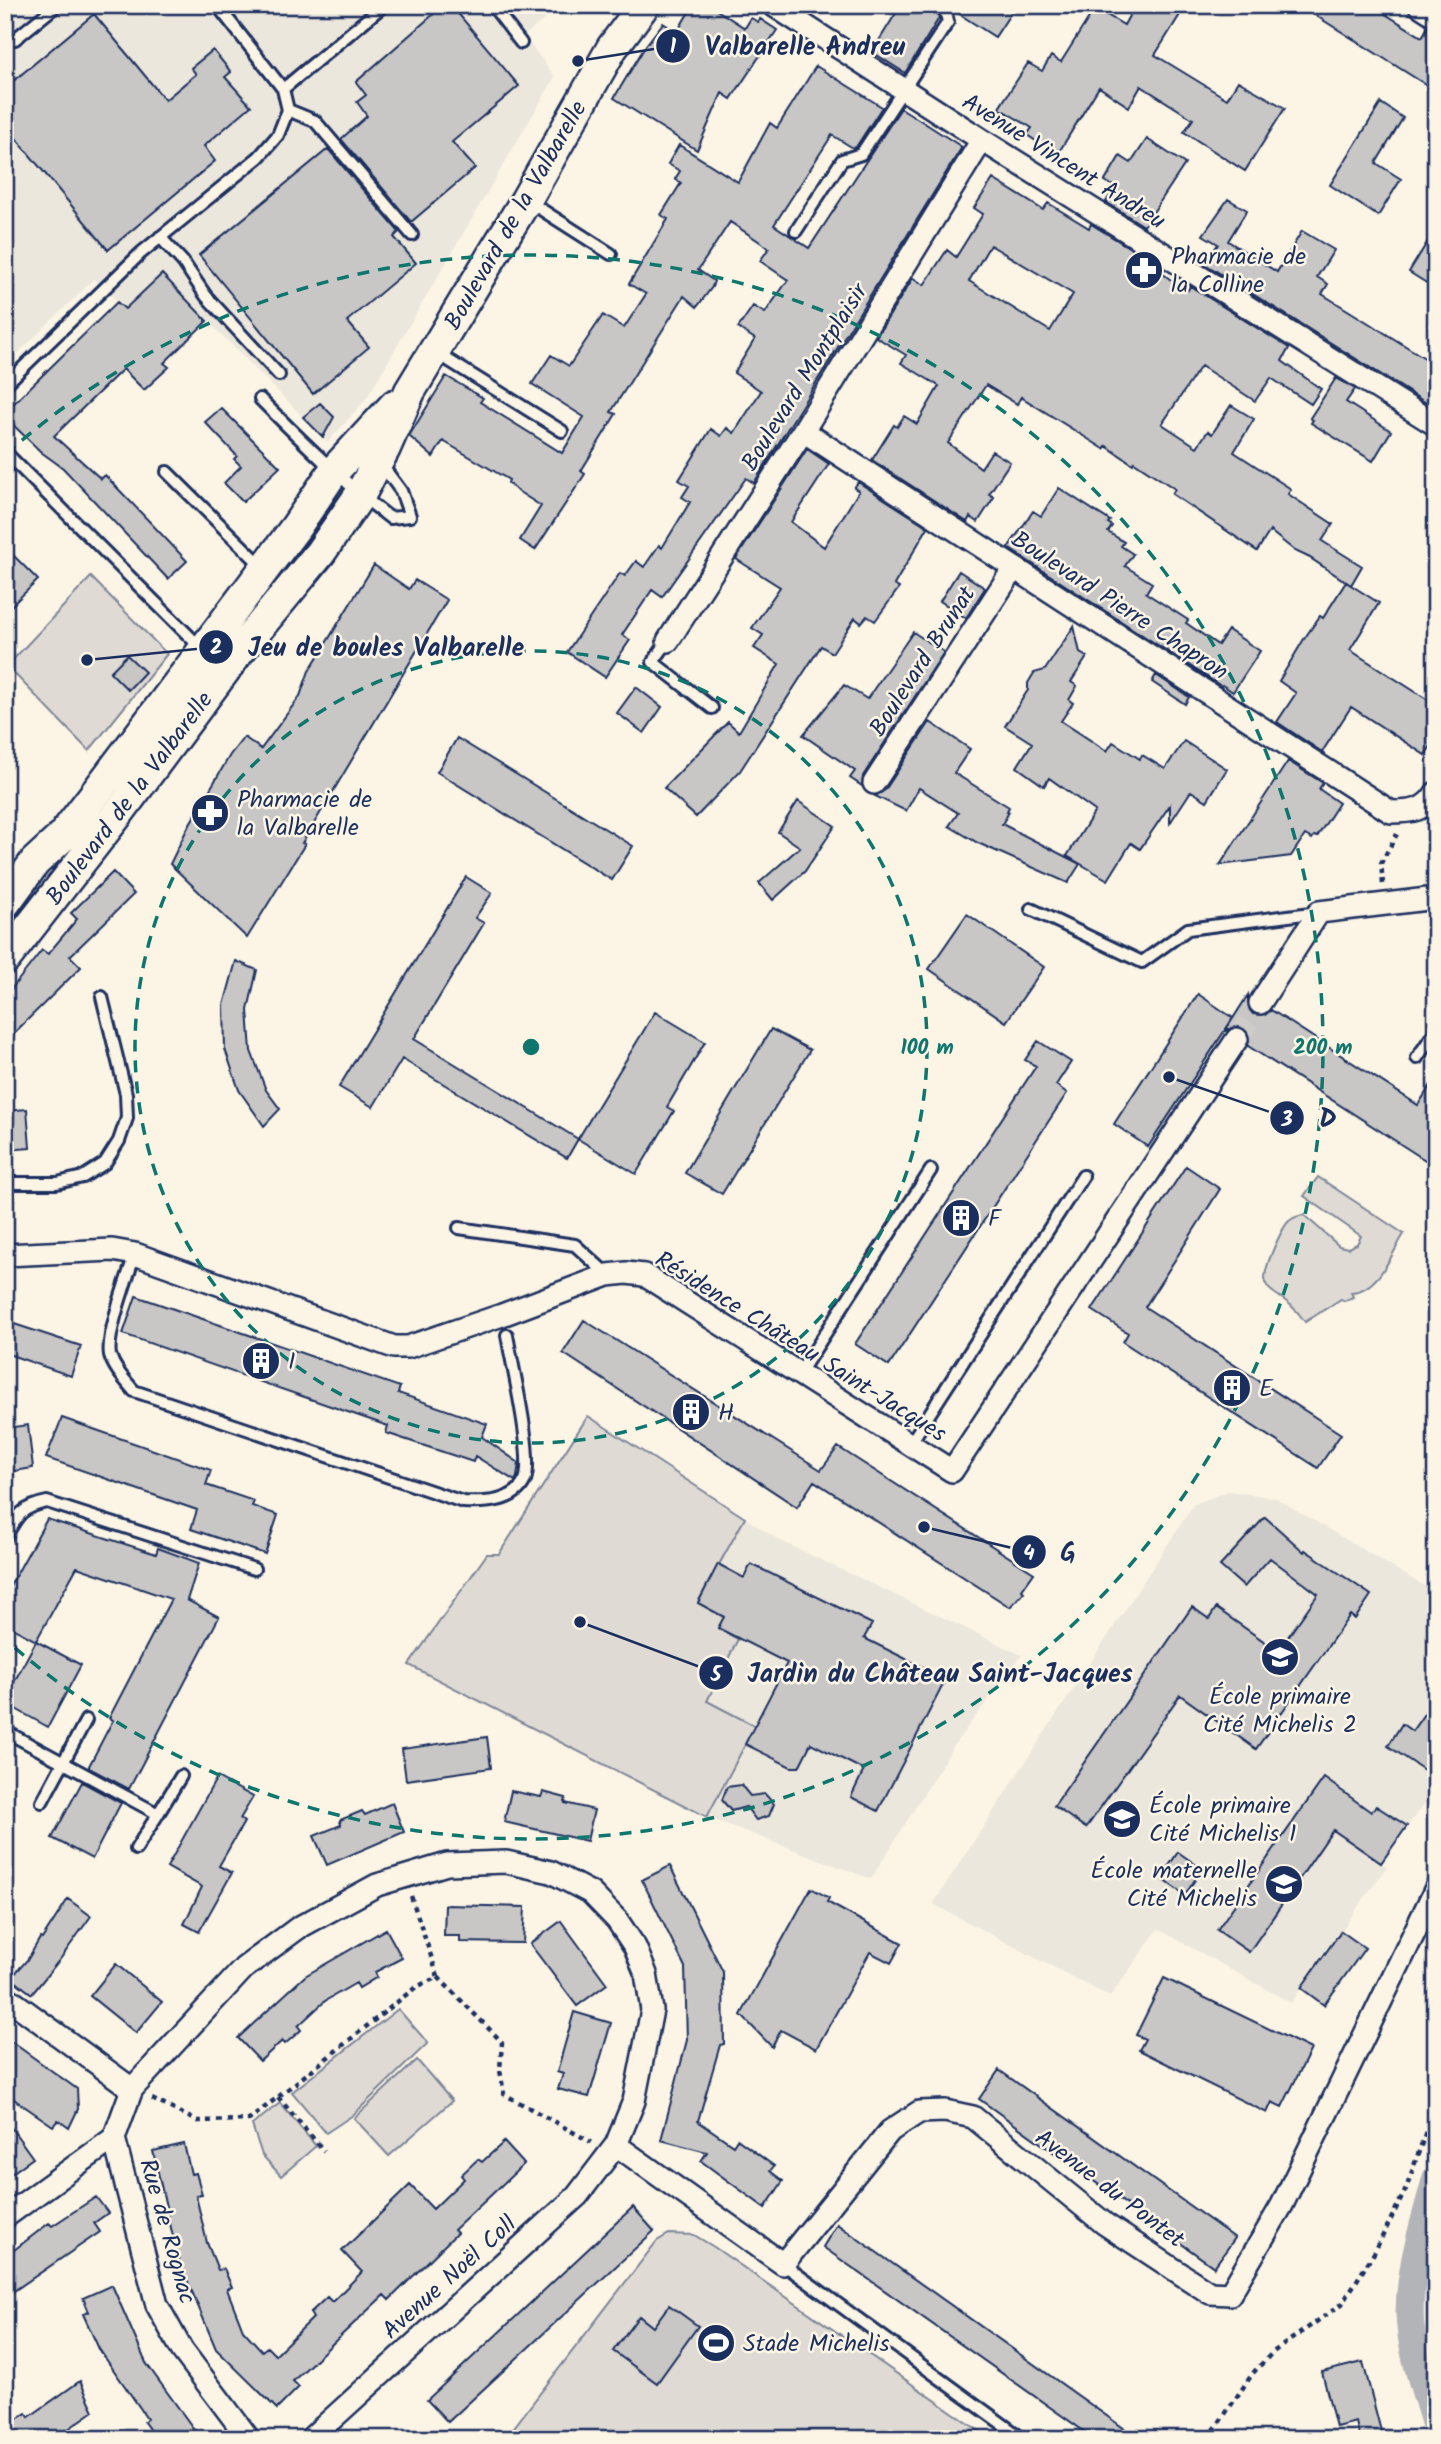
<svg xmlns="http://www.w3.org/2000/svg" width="1441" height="2444" viewBox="0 0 1441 2444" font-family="Kalam,sans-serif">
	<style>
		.built { fill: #ece7dc }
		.green { fill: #dfdbd4; stroke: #7d8599; stroke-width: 2 }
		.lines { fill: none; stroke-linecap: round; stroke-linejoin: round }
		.canal { stroke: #b2b4b8; stroke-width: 28 }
		.building { fill: #c8c7c6; stroke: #1b2f5e; stroke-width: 2; fill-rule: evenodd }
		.street-tunnel { stroke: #cfcdca; stroke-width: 21; stroke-dasharray: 21 10; stroke-linecap: butt }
		.lane-casing { stroke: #1b2f5e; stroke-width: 16 }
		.street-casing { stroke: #1b2f5e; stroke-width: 26 }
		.secondary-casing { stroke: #1b2f5e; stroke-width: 35 }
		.path { stroke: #1b2f5e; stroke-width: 4.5; stroke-dasharray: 5 5; stroke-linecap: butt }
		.lane { stroke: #fcf5e5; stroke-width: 10 }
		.street { stroke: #fcf5e5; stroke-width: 21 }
		.secondary { stroke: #fcf5e5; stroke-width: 30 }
		.ring { fill: none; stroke: #0f766e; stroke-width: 3.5; stroke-dasharray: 12 9 }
		.labels { text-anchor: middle; stroke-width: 5; stroke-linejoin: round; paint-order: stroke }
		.street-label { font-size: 24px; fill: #1b2f5e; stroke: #fcf5e5 }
		.poi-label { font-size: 24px; fill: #1b2f5e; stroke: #fcf5e5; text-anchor: start }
		.centre { fill: #0f766e; stroke: #fcf5e5; stroke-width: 3.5 }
		.ring-label { font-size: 21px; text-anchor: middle; font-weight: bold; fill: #0f766e; stroke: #fcf5e5; stroke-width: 5; stroke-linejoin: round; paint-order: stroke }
		.leader { fill: none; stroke: #1b2f5e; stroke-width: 2.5 }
		.callout-dot { fill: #1b2f5e; stroke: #fcf5e5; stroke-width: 2.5 }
		.mark-label { font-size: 21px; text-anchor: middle; font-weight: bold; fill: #fff }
		.callout-label { font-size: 26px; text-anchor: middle; font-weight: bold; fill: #1b2f5e; stroke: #fcf5e5; stroke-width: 5; stroke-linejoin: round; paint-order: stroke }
	</style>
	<rect width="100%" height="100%" fill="#fcf5e5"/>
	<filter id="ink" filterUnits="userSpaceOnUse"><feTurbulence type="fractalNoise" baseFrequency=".0143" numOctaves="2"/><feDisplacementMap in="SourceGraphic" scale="14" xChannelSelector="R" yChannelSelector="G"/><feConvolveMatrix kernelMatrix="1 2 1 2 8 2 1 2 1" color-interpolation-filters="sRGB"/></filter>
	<g filter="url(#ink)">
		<path class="built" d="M5,5h557l-38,31 31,41 -189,322 -38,43 -166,-167 -37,34 -31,-30 -89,87z
			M1229,1491l47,7 160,95v194l-55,76 6,3 -45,64 23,18 -41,57 -23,-17 -10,15 -133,-74 -48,68 -177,-93 261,-400z
			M745,1518l34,22 243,115 -68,90 -83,134 -164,-62 47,-90 -47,-26 11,-73 6,-11 -26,-14z"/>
		<path class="green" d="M91,577l76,77 -78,97 -82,-85z
			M1318,1177l86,57c-12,19 -26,58 -53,58l2,5 -9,4 -3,-2 -36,23c-27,-42 -58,-17 -27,-83 7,-14 10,-22 26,-24l35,31 9,2 9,-4 4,-8 -57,-40z
			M588,1416l157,102 -47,84 26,15 -6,12 20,10 -31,62 48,25 -48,91 -298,-152 78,-111h12z
			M398,2009l30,34 -75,72 -27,18 -34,-41z
			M417,2060l35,41 -63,55 -35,-38z
			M280,2103l36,43 -35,30 -19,-21 -10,-30z
			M669,2234l25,1 20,12 277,192h-486l152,-198z"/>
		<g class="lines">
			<path class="canal" d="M1436,2179c-12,46 -29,95 -26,143 3,35 16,71 26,105"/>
		</g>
		<path class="building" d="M444,5h7l68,81 -67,56 23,26 -64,54 -70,-83 26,-23 -10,-14 9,-7 -10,-13z
			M693,5h16l36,23 6,-10 7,4 2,-3 17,11 -46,69 -9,-6 -25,57 -83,-52 32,-53 17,-22 14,9z
			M901,5h35l3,13 -34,55 -33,-21z
			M952,5h64l-21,32 -42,-27z
			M1135,5h51l-31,50 72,44 11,-18 47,27 -40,63 -61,-39 9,-13 -52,-33 -12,21 -30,-20 -42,68 -30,-20 5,-7 -33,-20 29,-45 14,8 9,-15 10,6 34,-54 29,17z
			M1299,5h72l51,32 6,-10 8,2v62z
			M94,14l71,86 31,-26 -5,-6 22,-18 18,22 -6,5 26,29 -47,40 11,15 -107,89 -103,-125v-37z
			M816,66l66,41 -26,40 -3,1 -21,-13 -58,90 35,23 92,-140 61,39 -208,336 -8,-5 -84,119 -10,-7 -30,45 8,5 -25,37 -38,-25 53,-79 5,3 11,-15 8,6 15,-22 3,3 28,-46 -8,-5 7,-11 -10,-6 32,-51 10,7 6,-8 7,5 27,-42 -27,-18 21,-34 -17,-11 15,-22 12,7 23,-33 -28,-19 9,-13 -39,-26 -32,48 16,11 -2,6 -15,20 -13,-11 -73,116 5,2 -35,57 4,3 -50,76 -15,-10 21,-34 -25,-16 -8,-7 1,-3 -66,-39 -10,16 -24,-21 37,-60 37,22 -3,4 82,51 22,-36 -52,-33 19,-29 18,11 34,-51 21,13 22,-34 -17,-10 39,-65 -7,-4 20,-32 -6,-4 5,-8 -12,-7 11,-19 59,37 32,-59 7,5z
			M1381,103l22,15 -27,45 25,16 -23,37 -48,-31z
			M1147,139l38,25 -41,62 -38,-24 9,-15 -10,-6 15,-25 11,7z
			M328,149l71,83 -5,5 22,26 -69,58 22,26 -56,47 -114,-139z
			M993,179l50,31 5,-7 41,25 2,-4 39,24 41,32 17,10 2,-4 99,62 -7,13 39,28 -10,15 -40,-26 -16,23 -54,-35 -39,58 35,23 11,-16 4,3 19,-29 23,14 -20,33 57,37 -3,5 45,30 -11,17 40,25 -11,19 -41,-27 -15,-7 -25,-20 -13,20 -85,-57 3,-5 -41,-27 -1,2 -27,-18 -2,3 -83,-52 -4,7 -31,-19 -38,58 33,25 11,-17 18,11 -21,32 5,3 -16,25 -8,-5 -3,5 -95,-62 22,-35 3,2 7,-11 13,8 22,-38 -38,-23 5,-8 -30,-18 37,-59 11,7 23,-35 9,7 27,-43 -9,-6zM990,245l83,49 -23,37 -81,-50z
			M1228,199l19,11 -19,31 49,31 25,-41 32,19 -17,27 11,7 -6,10 114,71v44l-231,-145 13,-20 -15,-9z
			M1436,228v61l-27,-17z
			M162,274l45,47 -43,42 5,4 -25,23 -21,-21 -69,67 47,43 4,-4 82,86 -19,18 -105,-111 -22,-16 -36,-35v-5l112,-110 8,7z
			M1336,378l19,11 -9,13 45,29 -18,30 -62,-38 2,-3 -3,-2z
			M320,403l14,14 -11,20 -20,-20z
			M221,408l59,59 -37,35 -19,-19 17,-17 -7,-7 3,-3 -32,-34z
			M807,449l22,15 -38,58 33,25 35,-56 -5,-3 4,-6 70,45 -34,58 5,3 -24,33 -8,-5 -6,7 -6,-5 -23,35 -11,-7 -81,125 -44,46 -32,-29 64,-66 11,10 40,-68 -25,-16 9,-13 -11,-7 28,-41 -44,-28z
			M1059,488l51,33 -2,2 4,3 -4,6 16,10 -3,4 12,8 -8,12 27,17 -6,10 42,27 -2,3 32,22 10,-15 32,21 -27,41 -11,-7 -1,1 -213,-138 25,-37 8,5z
			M5,547l33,33 -33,32z
			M374,565l35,24 6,-9 32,20 -131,220 -14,23 3,1 -58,94 -77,-74 18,-37 42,-72 14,-18 17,12 39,-53 9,-25z
			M959,571l26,17 -19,30 -26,-17z
			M1346,582l33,21 -29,47 86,55v33l-11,17 -74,-48 -29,45 -45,-30 19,-29 -17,-12 25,-42 16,-23 3,2z
			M1074,626l6,27 7,4 -16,25 6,4 -8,14 4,3 -12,18 46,30 6,-9 27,17 2,-4 23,14 19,-28 43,28 -20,32 -16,-10 -21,32v-18l-30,44 -9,-6 -23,37 -41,-24 28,-45 -46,-33 -5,8 -27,-19 15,-24 -27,-17 23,-36v-7l6,-10 11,-3z
			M913,632l31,20 -81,124 -1,10 -12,-8 5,-7 -52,-36 41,-50 23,14z
			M127,655l18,17 -17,18 -18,-18z
			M1156,675l33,22 -4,7 -33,-22z
			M636,687l26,20 -18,26 -27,-20z
			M930,722l40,27 -16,24 55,34 -2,4 2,1 -7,12 78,40 -12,19 -90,-40 -29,-17 9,-13 -39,-25 -13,23 -31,-15 10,-6z
			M457,738l176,108 -21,34 -175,-108z
			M1288,761l35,22 -4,6 20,14 -22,34 -3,-1 -2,3 -7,-4 -14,21 -71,9z
			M798,801l37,25 -30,45 -32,29 -14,-17 41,-36 -22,-15z
			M113,872l21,22 -64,62 11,11 -76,75v-45l37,-47 6,4 29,-35 -6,-6z
			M466,877l26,16 -17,25 9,5 -70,116 164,100 -11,19 -165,-99 -29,48 -34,-20z
			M967,914l77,53 -38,55 -77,-53z
			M236,961l21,9 -9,40 3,41 15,39 14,19 -16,17 -25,-36 -14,-41 -1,-44z
			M1198,994l35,24 -85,129 -34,-23z
			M1248,995v13l5,6 12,1 6,-5 147,95 18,-28v90l-188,-121 1,-12 -5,-6 -7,-2 -12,5z
			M655,1012l50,30 -38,65 7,4 -38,63 -58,-35z
			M771,1029l39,21 -88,144 -37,-21z
			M1038,1041l33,21 -15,23 11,8 -178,273 -34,-22 181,-278 -11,-6z
			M27,1109l3,39 -25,2v-39z
			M1186,1166l34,23 -75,118 196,127 -23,34 -195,-126 5,-9 -36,-23z
			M136,1296l264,91 -2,6 89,31 -5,13 37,26 -2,14 -2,4 -40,-25 -2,6 -87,-29 2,-7 -265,-92z
			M584,1320l237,150 17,-23 196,126 -12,17 2,2 -14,15 -196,-126 -17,26 -234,-154z
			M5,1321l76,25 -10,30 -66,-23z
			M62,1418l149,52 -5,15 48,16 -2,5 26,9 -13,39 -74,-25 6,-19 -151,-52z
			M28,1425l5,43 -25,4 -3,-44z
			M1265,1517l39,35 1,-2 66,45 -16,24 -5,-4 -94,134 -76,-54 -94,133 -32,-22 138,-199 17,12 7,-11 62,43 40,-57 -48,-36 -26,29 -24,-21z
			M47,1519l109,35 2,-6 41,15 -12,37 32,17 -90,172 -40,-21v-2l24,-46 -4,-2 62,-119 -94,-32 -41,74 -31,-17v-29z
			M718,1564l26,14 7,-14 121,60 -8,14 82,41 -68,132 -27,-14 13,-27 -53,-27 -12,24h-8l-46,-23 42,-81 -69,-35 6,-11 -26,-14z
			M36,1641l45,24 -33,62 -43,-24v-4z
			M1436,1697v81l-48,-32 14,-22 10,7z
			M487,1737l4,31 -85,12 -4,-31z
			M217,1777l36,20 -13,22 4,3 -25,44 13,7 -33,59 -15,-8 18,-37 -35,-20z
			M1324,1778l47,34 5,-6 31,20 -26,37 -48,-33 -84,122 -32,-22z
			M82,1782l39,21 -29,56 -40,-21z
			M741,1785l9,11 15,-2 9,10 -5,12 -13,4 -10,-13 -15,4 -9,-11 5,-13z
			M511,1791l30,6 2,-5 23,6 -1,5 29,7 -7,31 -83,-19z
			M392,1803l12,29 -77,33 -13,-29 27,-11 -1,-5 22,-9 3,4z
			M1178,1852l24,17 -17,26 -24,-17z
			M670,1866l53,106 1,72 -4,1 -22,76 35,24 4,-6 37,27 -4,5 13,10 -18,27 -64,-47 6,-9 -46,-12 26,-100 -2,-73 -43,-87z
			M811,1888l18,10 -2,4 75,41 -11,20 -21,-11 -54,97 -35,-19 -9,17 -31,-32z
			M68,1899l23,17 -30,42 -29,36 -21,-16 17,-19 12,-21 2,1z
			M445,1905l80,2 -2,36 -63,-1v-6h-16z
			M561,1921l46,63 -30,22 -47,-62z
			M386,1929l16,29 -27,14 2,5 -18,11 -3,-5 -31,18 -27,25 3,4 -16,14 -3,-3 -22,20 -22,-23 67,-62z
			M1341,1931l24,17 -41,57 -23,-17z
			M116,1964l46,38 -26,31 -46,-37z
			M1164,1978l147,71 -29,58 -10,-5 -5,11 -128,-63 6,-11 -9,-4z
			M574,2012l37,11 -22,74 -31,-8 5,-15 -6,-2z
			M5,2037l72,52 1,20 -9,19 -11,-8 -5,6 -48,-33z
			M999,2070l236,168 -21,29 -235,-168z
			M5,2119l28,39 -28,20z
			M504,2142l20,22 -70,66 3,3 -68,67 -5,-5 -91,86 6,6 -22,22 -61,-60 -38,-91 -25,-107 31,-7 7,30 5,-1 6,21 -6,2 11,47 11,27 6,-1 8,18 -5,2 16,41 19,21 5,-4 8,8 38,-37 -3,-5 17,-16 5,5 30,-30 -20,-21 68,-66 23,24 31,-30 -3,-4 17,-16 4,3z
			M96,2197l12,16 -14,10 6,9 -95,65v-40l44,-34 3,3z
			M633,2207l21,24 -206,191 -21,-22z
			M837,2224l302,215h-44l-272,-192z
			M112,2285l34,78 55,76h-45l-12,-17 3,-4 -48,-69 -16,-35 6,-2 -6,-14z
			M669,2305l29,21 -41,57 -44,-32 26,-35 14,11z
			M1363,2362l20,77h-23l-4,-17 -20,5 -14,-55z
			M80,2381l14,30 -40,28h-49v-12l21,-14 3,4z"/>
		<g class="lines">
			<path class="street-tunnel" d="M1237,1039l23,-36"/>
			<defs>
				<path id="lane" d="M492,5l29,38
					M5,38l10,1 42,-34
					M283,89l101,-84
					M288,110l27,11 97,114
					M528,201l83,53
					M796,231l46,-71 19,-6 87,-132 -4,-17
					M160,237l23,25 23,34 73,79
					M435,352l127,79
					M5,385l136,-132 118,-96 19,-22 10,-25 -5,-21 -66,-84
					M260,399c42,42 83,83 130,119l20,-2 -9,-25 -20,-27
					M5,452l196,196
					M167,472l95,94
					M668,641l-15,21 59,46
					M1031,909l111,53 46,-33 131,-17
					M1417,1058l19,-28
					M5,1183h52l26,-6 22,-14 14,-22 8,-23 -1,-24 -24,-97
					M459,1228l116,17 33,30
					M135,1254c-7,22 -29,80 -25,101 4,14 15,25 24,36l329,111c20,1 52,1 62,-22 9,-24 -13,-115 -18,-145
					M799,1374l132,-204
					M910,1444l173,-268
					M5,1538c12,-22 16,-31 42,-36l207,67
					M5,1731l153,83 23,-38
					M42,1802l44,-82
					M136,1849l22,-35
					M783,2264l240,175"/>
				<path id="street" d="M773,5l209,135 454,285
					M1419,5l17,11
					M803,431l588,381c20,0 34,-1 45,-19
					M668,641l135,-210 179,-291
					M874,783l140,-215
					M1260,1003l59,-91 117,-14
					M5,1255l107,-5 23,4 259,93h14l94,-32 106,-40 18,-2 18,2 308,196 285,-432
					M5,1996l127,93
					M114,2138l43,167 25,45 67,89
					M616,2145l167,119 107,-133 29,-19 26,-1 28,6 132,107 105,69 20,1 52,-89 154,-317
					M5,2217l109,-79 18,-49 112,-121 54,-40 79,-43 70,-21 59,-2 45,10 40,21 26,27 18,27 11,27 6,36 -18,91 -18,44 -39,51 -267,243"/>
				<path id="secondary" d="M5,903l30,-41 27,-25 30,-39 204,-271 37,-55 62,-67
					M5,959l112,-144 119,-160 84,-102 40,-58 25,-47 25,-57 116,-191 86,-152 32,-43"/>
			</defs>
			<use href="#lane" class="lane-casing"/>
			<use href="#street" class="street-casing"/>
			<use href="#secondary" class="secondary-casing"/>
			<path class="path" d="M1383,884l-2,-21 16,-29
				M411,1896l27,81
				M278,2097l46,54
				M152,2099l45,22 52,-1 167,-133 22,-10 64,65 -2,28 4,24 87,48
				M1208,2439l45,-66 20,-21 69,-48 32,-51 32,-64 30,-87"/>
			<use href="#lane" class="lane"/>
			<use href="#street" class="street"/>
			<use href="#secondary" class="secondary"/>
		</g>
	</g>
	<g class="ring">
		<circle cx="531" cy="1047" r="396"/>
		<path d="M6 454A792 792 0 1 1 6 1640"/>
	</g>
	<defs>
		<symbol id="pharmacy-disc" viewBox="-11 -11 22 22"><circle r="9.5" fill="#1b2f5e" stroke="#fcf5e5"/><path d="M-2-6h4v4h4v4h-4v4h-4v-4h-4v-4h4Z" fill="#fff"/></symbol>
		<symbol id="building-disc" viewBox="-11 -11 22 22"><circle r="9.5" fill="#1b2f5e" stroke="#fcf5e5"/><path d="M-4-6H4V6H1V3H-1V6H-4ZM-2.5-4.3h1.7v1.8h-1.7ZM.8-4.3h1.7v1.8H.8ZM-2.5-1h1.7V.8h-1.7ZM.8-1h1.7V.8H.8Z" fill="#fff"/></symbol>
		<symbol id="school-disc" viewBox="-11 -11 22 22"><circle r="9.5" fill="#1b2f5e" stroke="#fcf5e5"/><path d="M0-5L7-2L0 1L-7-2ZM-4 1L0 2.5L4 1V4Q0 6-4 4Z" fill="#fff"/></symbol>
		<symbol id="stadium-disc" viewBox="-11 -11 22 22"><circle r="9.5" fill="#1b2f5e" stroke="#fcf5e5"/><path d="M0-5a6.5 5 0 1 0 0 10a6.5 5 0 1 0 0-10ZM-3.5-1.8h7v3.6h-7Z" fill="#fff"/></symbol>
	</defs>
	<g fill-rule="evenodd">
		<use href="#pharmacy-disc" x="1122" y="248" width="44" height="44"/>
		<use href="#pharmacy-disc" x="188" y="791" width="44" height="44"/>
		<use href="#building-disc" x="939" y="1196" width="44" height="44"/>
		<use href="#building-disc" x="239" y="1339" width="44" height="44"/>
		<use href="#building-disc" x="1210" y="1366" width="44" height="44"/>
		<use href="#building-disc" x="669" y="1390" width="44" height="44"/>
		<use href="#school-disc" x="1258" y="1635" width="44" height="44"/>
		<use href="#school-disc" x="1100" y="1797" width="44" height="44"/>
		<use href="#school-disc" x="1262" y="1862" width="44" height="44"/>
		<use href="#stadium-disc" x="694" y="2321" width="44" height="44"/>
	</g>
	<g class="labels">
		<g class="street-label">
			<text transform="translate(1064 161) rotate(32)" y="8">Avenue Vincent Andreu</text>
			<text transform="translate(515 215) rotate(-60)" y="8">Boulevard de la Valbarelle</text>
			<text transform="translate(804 377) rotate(-58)" y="8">Boulevard Montplaisir</text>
			<text transform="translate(1120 605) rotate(33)" y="8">Boulevard Pierre Chapron</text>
			<text transform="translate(922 661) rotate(-57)" y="8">Boulevard Brunat</text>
			<text transform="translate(129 798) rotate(-53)" y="8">Boulevard de la Valbarelle</text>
			<text transform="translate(801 1346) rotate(32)" y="8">Résidence Château Saint-Jacques</text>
			<text transform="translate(1110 2188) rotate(37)" y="8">Avenue du Pontet</text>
			<text transform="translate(168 2231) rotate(74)" y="8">Rue de Rognac</text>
			<text transform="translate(449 2277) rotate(-42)" y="8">Avenue Noël Coll</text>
		</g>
		<g class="poi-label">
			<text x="1171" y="264">Pharmacie de<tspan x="1171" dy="28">la Colline</tspan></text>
			<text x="237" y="807">Pharmacie de<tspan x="237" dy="28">la Valbarelle</tspan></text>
			<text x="988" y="1226">F</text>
			<text x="288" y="1369">I</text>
			<text x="1259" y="1396">E</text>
			<text x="718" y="1420">H</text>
			<text x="1280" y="1704" text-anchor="middle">École primaire<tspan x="1280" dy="28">Cité Michelis 2</tspan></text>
			<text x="1149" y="1813">École primaire<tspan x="1149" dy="28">Cité Michelis 1</tspan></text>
			<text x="1257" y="1878" text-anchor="end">École maternelle<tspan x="1257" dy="28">Cité Michelis</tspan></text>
			<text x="743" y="2351">Stade Michelis</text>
		</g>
	</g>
	<circle cx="531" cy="1047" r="10" class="centre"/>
	<g class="ring-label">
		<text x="927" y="1054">100 m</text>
		<text x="1323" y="1054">200 m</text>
	</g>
	<path class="leader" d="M578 61L673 46M87 660L216 647M1169 1077L1287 1118M924 1527L1029 1552M580 1622L716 1673"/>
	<g class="callout-dot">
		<circle cx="578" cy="61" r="7"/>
		<circle cx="87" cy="660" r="7"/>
		<circle cx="1169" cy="1077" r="7"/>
		<circle cx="924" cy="1527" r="7"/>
		<circle cx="580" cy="1622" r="7"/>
		<circle cx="673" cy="46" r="18"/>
		<circle cx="216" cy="647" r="18"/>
		<circle cx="1287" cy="1118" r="18"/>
		<circle cx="1029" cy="1552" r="18"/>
		<circle cx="716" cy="1673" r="18"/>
	</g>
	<g class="mark-label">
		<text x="673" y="53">1</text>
		<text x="216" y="654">2</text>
		<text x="1287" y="1126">3</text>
		<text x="1029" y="1560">4</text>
		<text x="716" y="1681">5</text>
	</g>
	<g class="callout-label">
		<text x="805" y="55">Valbarelle Andreu</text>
		<text x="386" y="656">Jeu de boules Valbarelle</text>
		<text x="1328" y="1127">D</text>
		<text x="1068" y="1561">G</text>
		<text x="940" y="1682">Jardin du Château Saint-Jacques</text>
	</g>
	<rect width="1441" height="2444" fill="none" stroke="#fcf5e5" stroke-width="28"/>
	<rect x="14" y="14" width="1413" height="2416" fill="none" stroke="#1b2f5e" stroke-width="2.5" filter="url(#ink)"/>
</svg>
